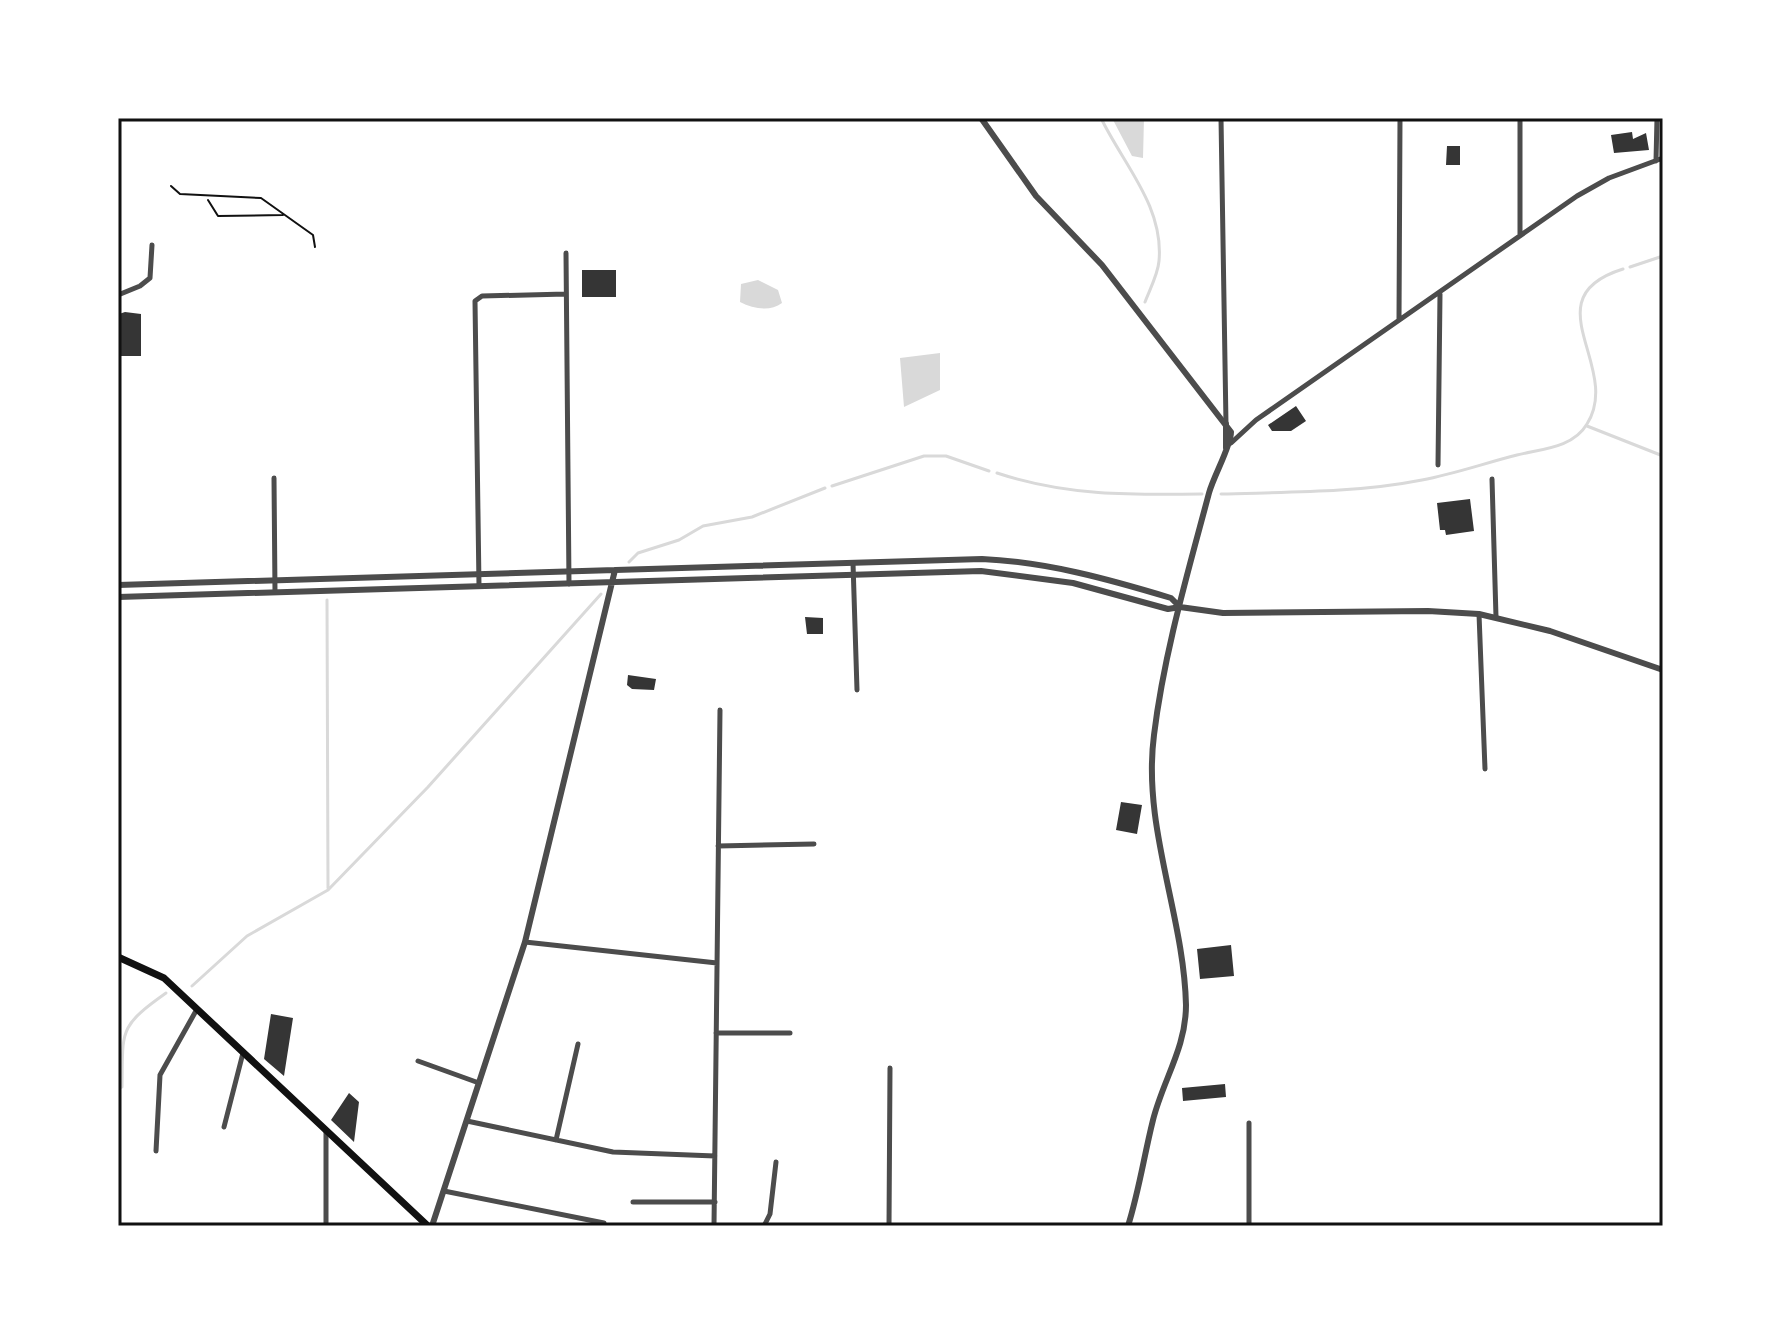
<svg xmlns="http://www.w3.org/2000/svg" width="1781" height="1344" viewBox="0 0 1781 1344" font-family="'Archivo Narrow',sans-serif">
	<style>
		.water { fill: #d9d9d9 }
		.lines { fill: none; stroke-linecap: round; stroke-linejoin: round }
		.stream { stroke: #d9d9d9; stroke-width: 3 }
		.building { fill: #353535 }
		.path { stroke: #111; stroke-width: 2 }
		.minor { stroke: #4c4c4c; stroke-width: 5 }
		.tertiary { stroke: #4c4c4c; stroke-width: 6 }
		.secondary { stroke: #111; stroke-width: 7 }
		.neatline { fill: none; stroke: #111; stroke-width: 3 }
	</style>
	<rect width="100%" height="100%" fill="#fff"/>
	<path class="water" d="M1112,118h32l-1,40 -11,-2z
		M758,280l20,10 4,13c-12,9 -28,6 -42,-1l1,-18z
		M940,353v37l-36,17 -4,-49z"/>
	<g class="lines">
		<path class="stream" d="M1101,118c22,46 63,88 58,143 -1,13 -9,28 -14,41
			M1630,267l33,-11
			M1587,426l76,30
			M997,473c70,23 133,22 205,21
			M832,486l92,-30h22l43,15
			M1221,494c67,-2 135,-1 201,-14 32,-6 63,-17 95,-25 24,-6 56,-7 70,-31 36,-57 -57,-126 36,-155
			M629,562l9,-9 41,-13 24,-14 49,-9 73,-29
			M327,600l1,288
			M192,986l55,-50 81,-46 100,-103 173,-193
			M118,1089l4,-2c1,-57 -4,-60 44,-94"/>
	</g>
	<path class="building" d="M1632,132l1,7 13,-6 3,17 -35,3 -3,-18z
		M1447,146h13v19h-14z
		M582,270h34v27h-34z
		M125,312l16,2v42h-22v-42z
		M1296,406l10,15 -15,10h-19l-4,-6z
		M1470,499l4,32 -28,4 -1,-5h-5l-3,-27z
		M805,617l18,1v16h-16z
		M628,675l28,4 -2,11 -22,-1 -5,-4z
		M1121,802l21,3 -5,29 -21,-4z
		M1231,945l3,31 -34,3 -3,-30z
		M271,1014l22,4 -9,58 -20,-17z
		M1225,1084l1,13 -43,4 -1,-13z
		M349,1093l10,9 -5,40 -23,-22z"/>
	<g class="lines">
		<path class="path" d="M171,186l9,8 81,4 52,37 2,12
			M208,200l10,16 65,-1"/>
		<path class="minor" d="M1221,118l5,306
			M1656,161l1,-43
			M1520,235v-117
			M566,253l3,331
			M118,295l22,-9 10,-8 2,-33
			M1399,320l1,-202
			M1231,443l25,-23 321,-224 32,-18 54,-20
			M1438,465l2,-171
			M274,478l1,114
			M1492,479l4,138
			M853,563l4,127
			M479,586l-4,-285 7,-5 84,-2
			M1479,614l6,155
			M718,846l96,-2
			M525,942l192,21
			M716,1033h74
			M418,1061l61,22
			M467,1121l146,31 102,4
			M224,1127l19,-74
			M326,1131v95
			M556,1140l22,-96
			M156,1151l4,-76 37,-66
			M444,1191l160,32
			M633,1202h82
			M714,1226l6,-516
			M764,1226l6,-12 6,-52
			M889,1226l1,-158
			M1249,1226v-103"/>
		<path class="tertiary" d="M981,118l55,78 66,69 129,167c0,14 -17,43 -22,61 -21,79 -45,160 -55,242 -12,92 30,180 32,270 0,43 -23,75 -33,115 -9,36 -14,71 -25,106
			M1226,448v-24
			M118,585l864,-26c65,3 126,20 189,39l9,9
			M118,597l863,-26 92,12 95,26 12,-2 43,6 205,-2 51,3 71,17 113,39
			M432,1226l93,-284 90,-372"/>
		<path class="secondary" d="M118,957l46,21 264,248"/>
	</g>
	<rect width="1781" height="1344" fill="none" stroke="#ffffff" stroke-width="240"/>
	<rect x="120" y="120" width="1541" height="1104" class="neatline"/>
</svg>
